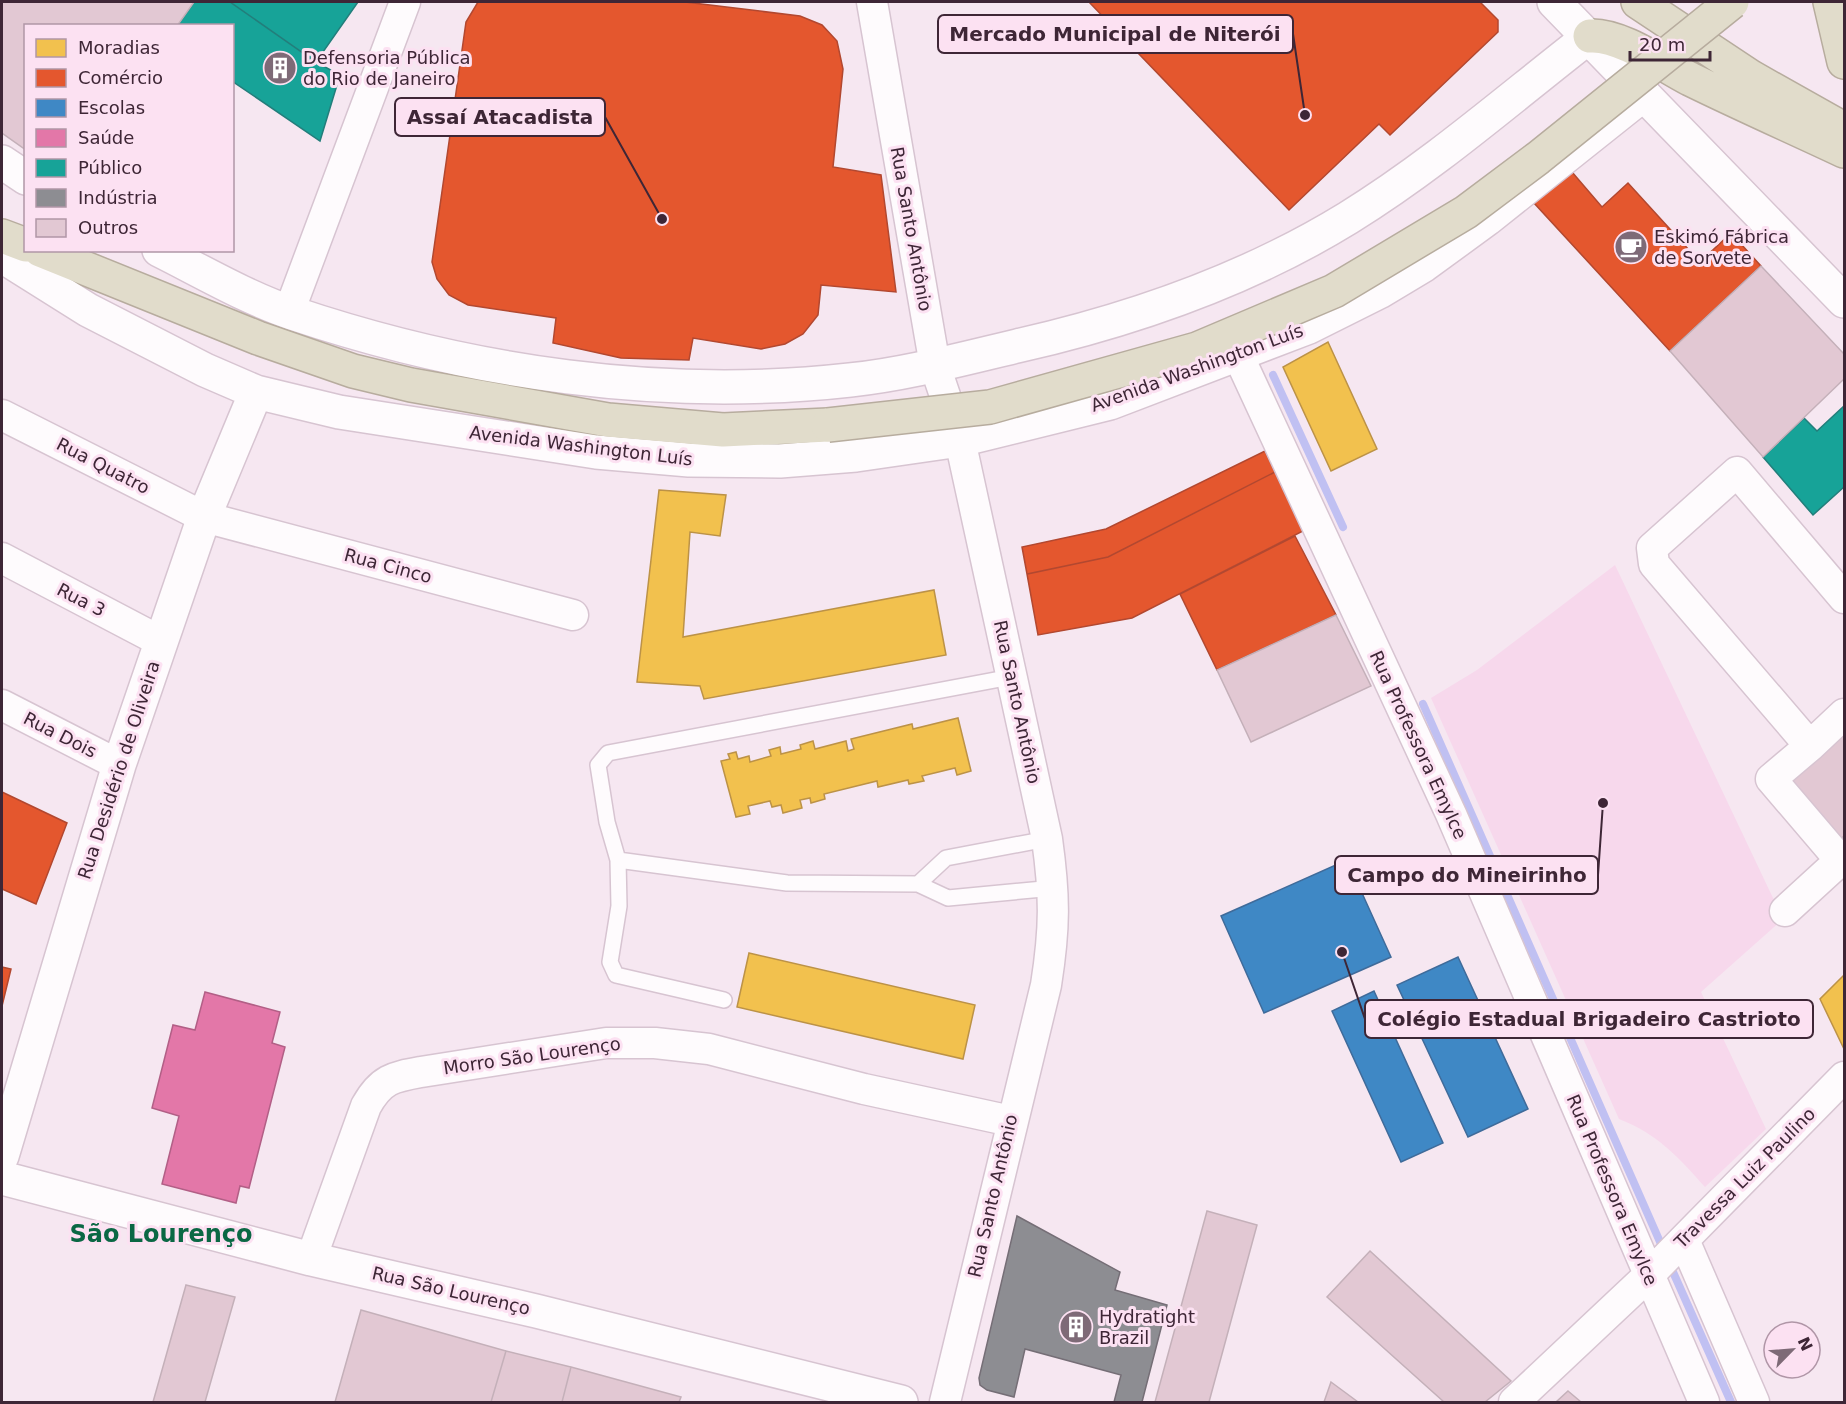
<svg xmlns="http://www.w3.org/2000/svg" width="1846" height="1404" viewBox="0 0 1846 1404" font-family="'DejaVu Sans',sans-serif">
	<style>
		.green { fill: #f7d8ec }
		.homes { fill: #f2c14e; stroke: #bc9247; stroke-width: 1.5 }
		.shops { fill: #e4572e; stroke: #b24830; stroke-width: 1.5 }
		.schools { fill: #3f88c5; stroke: #3f6b9a; stroke-width: 1.5 }
		.health { fill: #e377a8; stroke: #b25f86; stroke-width: 1.5 }
		.public { fill: #17a398; stroke: #237e7b; stroke-width: 1.5 }
		.industry { fill: #8d8d92; stroke: #756e76; stroke-width: 1.5 }
		.lines { fill: none; stroke-linecap: round; stroke-linejoin: round }
		.stream { stroke: #c0c0f2; stroke-width: 8 }
		.building { fill: #e2c8d3; stroke: #c4b0b9; stroke-width: 1.5 }
		.lane-casing { stroke: #d7c4d1; stroke-width: 18 }
		.street-casing { stroke: #d7c4d1; stroke-width: 33 }
		.secondary-casing { stroke: #d7c4d1; stroke-width: 36 }
		.highway-casing { stroke: #b7ac9e; stroke-width: 36 }
		.lane { stroke: #fefbfd; stroke-width: 15 }
		.street { stroke: #fefbfd; stroke-width: 30 }
		.secondary { stroke: #fefbfd; stroke-width: 33 }
		.highway { stroke: #e1dccb; stroke-width: 33 }
		.highway-bridge-casing { stroke: #b7ac9e; stroke-width: 36; stroke-linecap: butt }
		.highway-bridge { stroke: #e1dccb; stroke-width: 33 }
		.labels { text-anchor: middle; stroke-width: 6; stroke-linejoin: round; paint-order: stroke }
		.poi-label { font-size: 18px; fill: #3e2636; stroke: #fce1f2; text-anchor: start }
		.street-label { font-size: 18px; fill: #3e2636; stroke: #fce1f2 }
		.district-label { font-size: 24px; font-weight: bold; fill: #0a6844; stroke: #fce1f2 }
		.leader { fill: none; stroke: #3e2636; stroke-width: 2 }
		.callout-dot { fill: #3e2636; stroke: #fce1f2; stroke-width: 2 }
		.callout { fill: #fce1f2; stroke: #3e2636; stroke-width: 2 }
		.callout-label { font-size: 20px; text-anchor: middle; font-weight: bold; fill: #3e2636 }
	</style>
	<rect width="100%" height="100%" fill="#f6e7f1"/>
	<path class="green" d="M1615,565l168,354 -82,73 65,137 -61,58c-27,-30 -47,-53 -86,-68l-188,-421 46,-28z"/>
	<path class="homes" d="M1328,342l49,107 -46,22 -48,-104z
		M659,490l67,5 -6,41 -30,-4 -7,105 251,-47 12,65 -242,44 -4,-13 -63,-4z
		M958,718l13,53 -14,4 -2,-7 -33,8 2,5 -15,3 -1,-4 -30,7 -1,-6 -53,13 1,5 -14,4 -1,-5 -10,2 2,8 -19,5 -2,-8 -9,2 -2,-6 -22,5 2,8 -14,3 -15,-56 9,-2 -2,-5 8,-2 2,7 11,-3 1,6 21,-6 -2,-6 11,-3 1,7 20,-5 -1,-4 13,-4 2,8 31,-8 2,10 6,-2 -3,-10 61,-15 1,5z
		M749,953l226,52 -12,54 -226,-52z
		M1844,975v74l-24,-50z"/>
	<path class="shops" d="M478,2h207l115,14 22,9 15,16 6,28 -10,98 48,8 15,117 -75,-7 -3,30 -15,19 -18,10 -24,5 -68,-11 -4,22 -68,-2 -68,-15 3,-25 -88,-13 -19,-10 -12,-16 -5,-17 34,-240z
		M1089,2h391l18,18v12l-108,103 -11,-11 -90,86z
		M1572,172l30,35 26,-24 72,79 31,-29 30,33 -91,85 -136,-148z
		M1265,451l10,21 -167,85 -81,17 -5,-27 84,-18z
		M1275,472l28,59 -171,87 -94,17 -11,-61 81,-17z
		M1295,536l41,79 -119,55 -37,-76z
		M2,792l65,31 -31,81 -34,-15z
		M2,967l9,2 -9,37z"/>
	<path class="schools" d="M1347,860l44,97 -127,56 -43,-97z
		M1458,957l70,152 -60,28 -71,-152z
		M1374,991l69,152 -42,19 -69,-151z"/>
	<path class="health" d="M205,992l75,20 -8,31 13,4 -36,141 -9,-2 -4,17 -74,-19 17,-68 -27,-8 21,-83 22,5z"/>
	<path class="public" d="M194,2h36l86,60 24,13 -20,66 -88,-60v-55h-55z
		M230,2h128l-42,60z
		M1844,406v81l-31,28 -50,-58 41,-39 13,13z"/>
	<path class="industry" d="M1017,1216l103,56 -5,18 52,15 -25,97h-28l7,-27 -96,-26 -11,48 -27,-7 -7,-5 -1,-7z"/>
	<g class="lines">
		<path class="stream" d="M1273,375l70,152
			M1423,704l241,547
			M1669,1263l62,139"/>
	</g>
	<path class="building" d="M2,2h192l-17,24h-151v124l-24,-17z
		M1761,266l83,88v25l-81,78 -93,-106z
		M1336,615l35,71 -120,56 -34,-72z
		M1844,726v110l-10,9 -53,-63z
		M1207,1211l50,14 -48,177h-54z
		M1370,1251l141,130 -26,21h-41l-117,-105z
		M186,1285l49,12 -30,105h-52z
		M361,1310l145,41 -15,51h-156z
		M506,1351l65,16 -9,35h-71z
		M571,1367l110,30 -2,5h-117z
		M1331,1382l27,20h-34z
		M1568,1391l13,11h-25z"/>
	<g class="lines">
		<defs>
			<path id="lane" d="M1011,677l-403,76 -10,12 9,57 11,38 169,23 131,1 30,14 106,-10
				M618,860l1,46 -9,56 6,13 108,25
				M918,884l28,-26 101,-19"/>
			<path id="street" d="M872,2l63,364 25,74 87,399c8,57 8,89 -1,146l-101,417
				M289,312l116,-310
				M1238,355l213,459 253,588
				M2,415l202,102 369,98
				M2,558l158,83
				M1844,598l-107,-126 -85,76 2,16 156,182 34,-32
				M2,705l117,60
				M1810,746l-39,33 70,82
				M1785,911l59,-54
				M1684,1240l70,162
				M311,1259l55,-153c15,-27 27,-29 55,-34l185,-29h49l54,6 155,40 147,32
				M1514,1402l134,-126 196,-199"/>
			<path id="secondary" d="M1554,2l290,299
				M2,162l24,16
				M159,250c42,21 88,48 133,63 178,60 371,88 558,67 56,-6 112,-21 167,-34 115,-26 230,-66 331,-128 86,-53 162,-120 242,-182
				M2,256l86,54 117,60 51,22 83,20 257,40 93,8 91,1 76,-6 104,-15 150,-37 199,-76 70,-35 45,-27 63,-46 157,-125
				M2,1156l117,-391 85,-248 52,-125
				M2,1178l309,81 225,52 365,91"/>
			<path id="highway" d="M1638,2l113,75 87,49
				M1830,2l14,60
				M1590,36c30,-2 73,29 100,43 51,25 103,48 154,72
				M2,236l24,9
				M40,250l218,88 95,33 58,14 197,35 115,10 105,-5"/>
		</defs>
		<use href="#lane" class="lane-casing"/>
		<use href="#street" class="street-casing"/>
		<use href="#secondary" class="secondary-casing"/>
		<use href="#highway" class="highway-casing"/>
		<use href="#lane" class="lane"/>
		<use href="#street" class="street"/>
		<use href="#secondary" class="secondary"/>
		<use href="#highway" class="highway"/>
		<defs>
			<path id="highway-bridge" d="M828,425l162,-18 207,-58 137,-58 132,-79 72,-54 194,-156"/>
		</defs>
		<use href="#highway-bridge" class="highway-bridge-casing"/>
		<use href="#highway-bridge" class="highway-bridge"/>
	</g>
	<defs>
		<symbol id="building-disc" viewBox="-11 -11 22 22"><circle r="9.5" fill="#7e6a77" stroke="#fce1f2"/><path d="M-4-6H4V6H1V3H-1V6H-4ZM-2.5-4.3h1.7v1.8h-1.7ZM.8-4.3h1.7v1.8H.8ZM-2.5-1h1.7V.8h-1.7ZM.8-1h1.7V.8H.8Z" fill="#fff"/></symbol>
		<symbol id="cafe-disc" viewBox="-11 -11 22 22"><circle r="9.5" fill="#7e6a77" stroke="#fce1f2"/><path d="M-5.5-4.5H6V0H3Q3 3.5 0 3.5H-2.5Q-5.5 3.5-5.5 0ZM3-3.2v2h1.7v-2ZM-6 4.5H4V6H-6Z" fill="#fff"/></symbol>
	</defs>
	<g fill-rule="evenodd">
		<use href="#building-disc" x="261" y="49" width="38" height="38"/>
		<use href="#cafe-disc" x="1612" y="228" width="38" height="38"/>
		<use href="#building-disc" x="1057" y="1308" width="38" height="38"/>
	</g>
	<g class="labels">
		<g class="poi-label">
			<text x="303" y="64">Defensoria Pública<tspan x="303" dy="21">do Rio de Janeiro</tspan></text>
			<text x="1654" y="243">Eskimó Fábrica<tspan x="1654" dy="21">de Sorvete</tspan></text>
			<text x="1099" y="1323">Hydratight<tspan x="1099" dy="21">Brazil</tspan></text>
		</g>
		<g class="street-label">
			<text transform="translate(911 229) rotate(80)" y="6">Rua Santo Antônio</text>
			<text transform="translate(1197 368) rotate(-20)" y="6">Avenida Washington Luís</text>
			<text transform="translate(581 446) rotate(7)" y="6">Avenida Washington Luís</text>
			<text transform="translate(103 466) rotate(27)" y="6">Rua Quatro</text>
			<text transform="translate(388 566) rotate(15)" y="6">Rua Cinco</text>
			<text transform="translate(81 600) rotate(27)" y="6">Rua 3</text>
			<text transform="translate(1017 702) rotate(78)" y="6">Rua Santo Antônio</text>
			<text transform="translate(60 735) rotate(27)" y="6">Rua Dois</text>
			<text transform="translate(1418 745) rotate(65)" y="6">Rua Professora Emylce</text>
			<text transform="translate(119 770) rotate(-72)" y="6">Rua Desidério de Oliveira</text>
			<text transform="translate(532 1056) rotate(-8)" y="6">Morro São Lourenço</text>
			<text transform="translate(1745 1178) rotate(-45)" y="6">Travessa Luiz Paulino</text>
			<text transform="translate(1612 1190) rotate(67)" y="6">Rua Professora Emylce</text>
			<text transform="translate(993 1196) rotate(-77)" y="6">Rua Santo Antônio</text>
			<text transform="translate(451 1291) rotate(13)" y="6">Rua São Lourenço</text>
		</g>
		<g class="district-label">
			<text x="161" y="1242">São Lourenço</text>
		</g>
	</g>
	<path class="leader" d="M1305 115L1293 34M662 219L605 117M1603 803L1598 875M1342 952L1365 1019"/>
	<g class="callout-dot">
		<circle cx="1305" cy="115" r="6"/>
		<circle cx="662" cy="219" r="6"/>
		<circle cx="1603" cy="803" r="6"/>
		<circle cx="1342" cy="952" r="6"/>
	</g>
	<g class="callout">
		<rect x="938" y="15" width="355" height="38" rx="6"/>
		<rect x="395" y="98" width="210" height="38" rx="6"/>
		<rect x="1335" y="856" width="263" height="38" rx="6"/>
		<rect x="1365" y="1000" width="448" height="38" rx="6"/>
	</g>
	<g class="callout-label">
		<text x="1115" y="41">Mercado Municipal de Niterói</text>
		<text x="500" y="124">Assaí Atacadista</text>
		<text x="1467" y="882">Campo do Mineirinho</text>
		<text x="1589" y="1026">Colégio Estadual Brigadeiro Castrioto</text>
	</g>
	<rect width="1846" height="1404" fill="none" stroke="#3e2636" stroke-width="6"/>
	<rect x="24" y="24" width="210" height="228" fill="#fce1f2" stroke="#b096a7" stroke-width="1.5"/>
	<rect x="36" y="39" width="30" height="18" fill="#f2c14e" stroke="#b096a7" stroke-width="1.5"/>
	<text x="78" y="54" font-size="18" fill="#3e2636">Moradias</text>
	<rect x="36" y="69" width="30" height="18" fill="#e4572e" stroke="#b096a7" stroke-width="1.5"/>
	<text x="78" y="84" font-size="18" fill="#3e2636">Comércio</text>
	<rect x="36" y="99" width="30" height="18" fill="#3f88c5" stroke="#b096a7" stroke-width="1.5"/>
	<text x="78" y="114" font-size="18" fill="#3e2636">Escolas</text>
	<rect x="36" y="129" width="30" height="18" fill="#e377a8" stroke="#b096a7" stroke-width="1.5"/>
	<text x="78" y="144" font-size="18" fill="#3e2636">Saúde</text>
	<rect x="36" y="159" width="30" height="18" fill="#17a398" stroke="#b096a7" stroke-width="1.5"/>
	<text x="78" y="174" font-size="18" fill="#3e2636">Público</text>
	<rect x="36" y="189" width="30" height="18" fill="#8d8d92" stroke="#b096a7" stroke-width="1.5"/>
	<text x="78" y="204" font-size="18" fill="#3e2636">Indústria</text>
	<rect x="36" y="219" width="30" height="18" fill="#e2c8d3" stroke="#b096a7" stroke-width="1.5"/>
	<text x="78" y="234" font-size="18" fill="#3e2636">Outros</text>
	<g transform="translate(1792 1350) rotate(65)"><circle r="28" fill="#fce1f2" stroke="#b096a7" stroke-width="1.5"/>
	<path d="M0-4.5L10 22L0 15L-10 22Z" fill="#7e6a77"/>
	<text y="-9" font-size="16" font-weight="bold" text-anchor="middle" fill="#3e2636">N</text>
	</g>
	<path d="M1630 51v9h80v-9" fill="none" stroke="#3e2636" stroke-width="3"/>
	<text x="1639" y="51" font-size="18" fill="#3e2636" stroke="#fce1f2" stroke-width="4.5" paint-order="stroke">20 m</text>
</svg>
